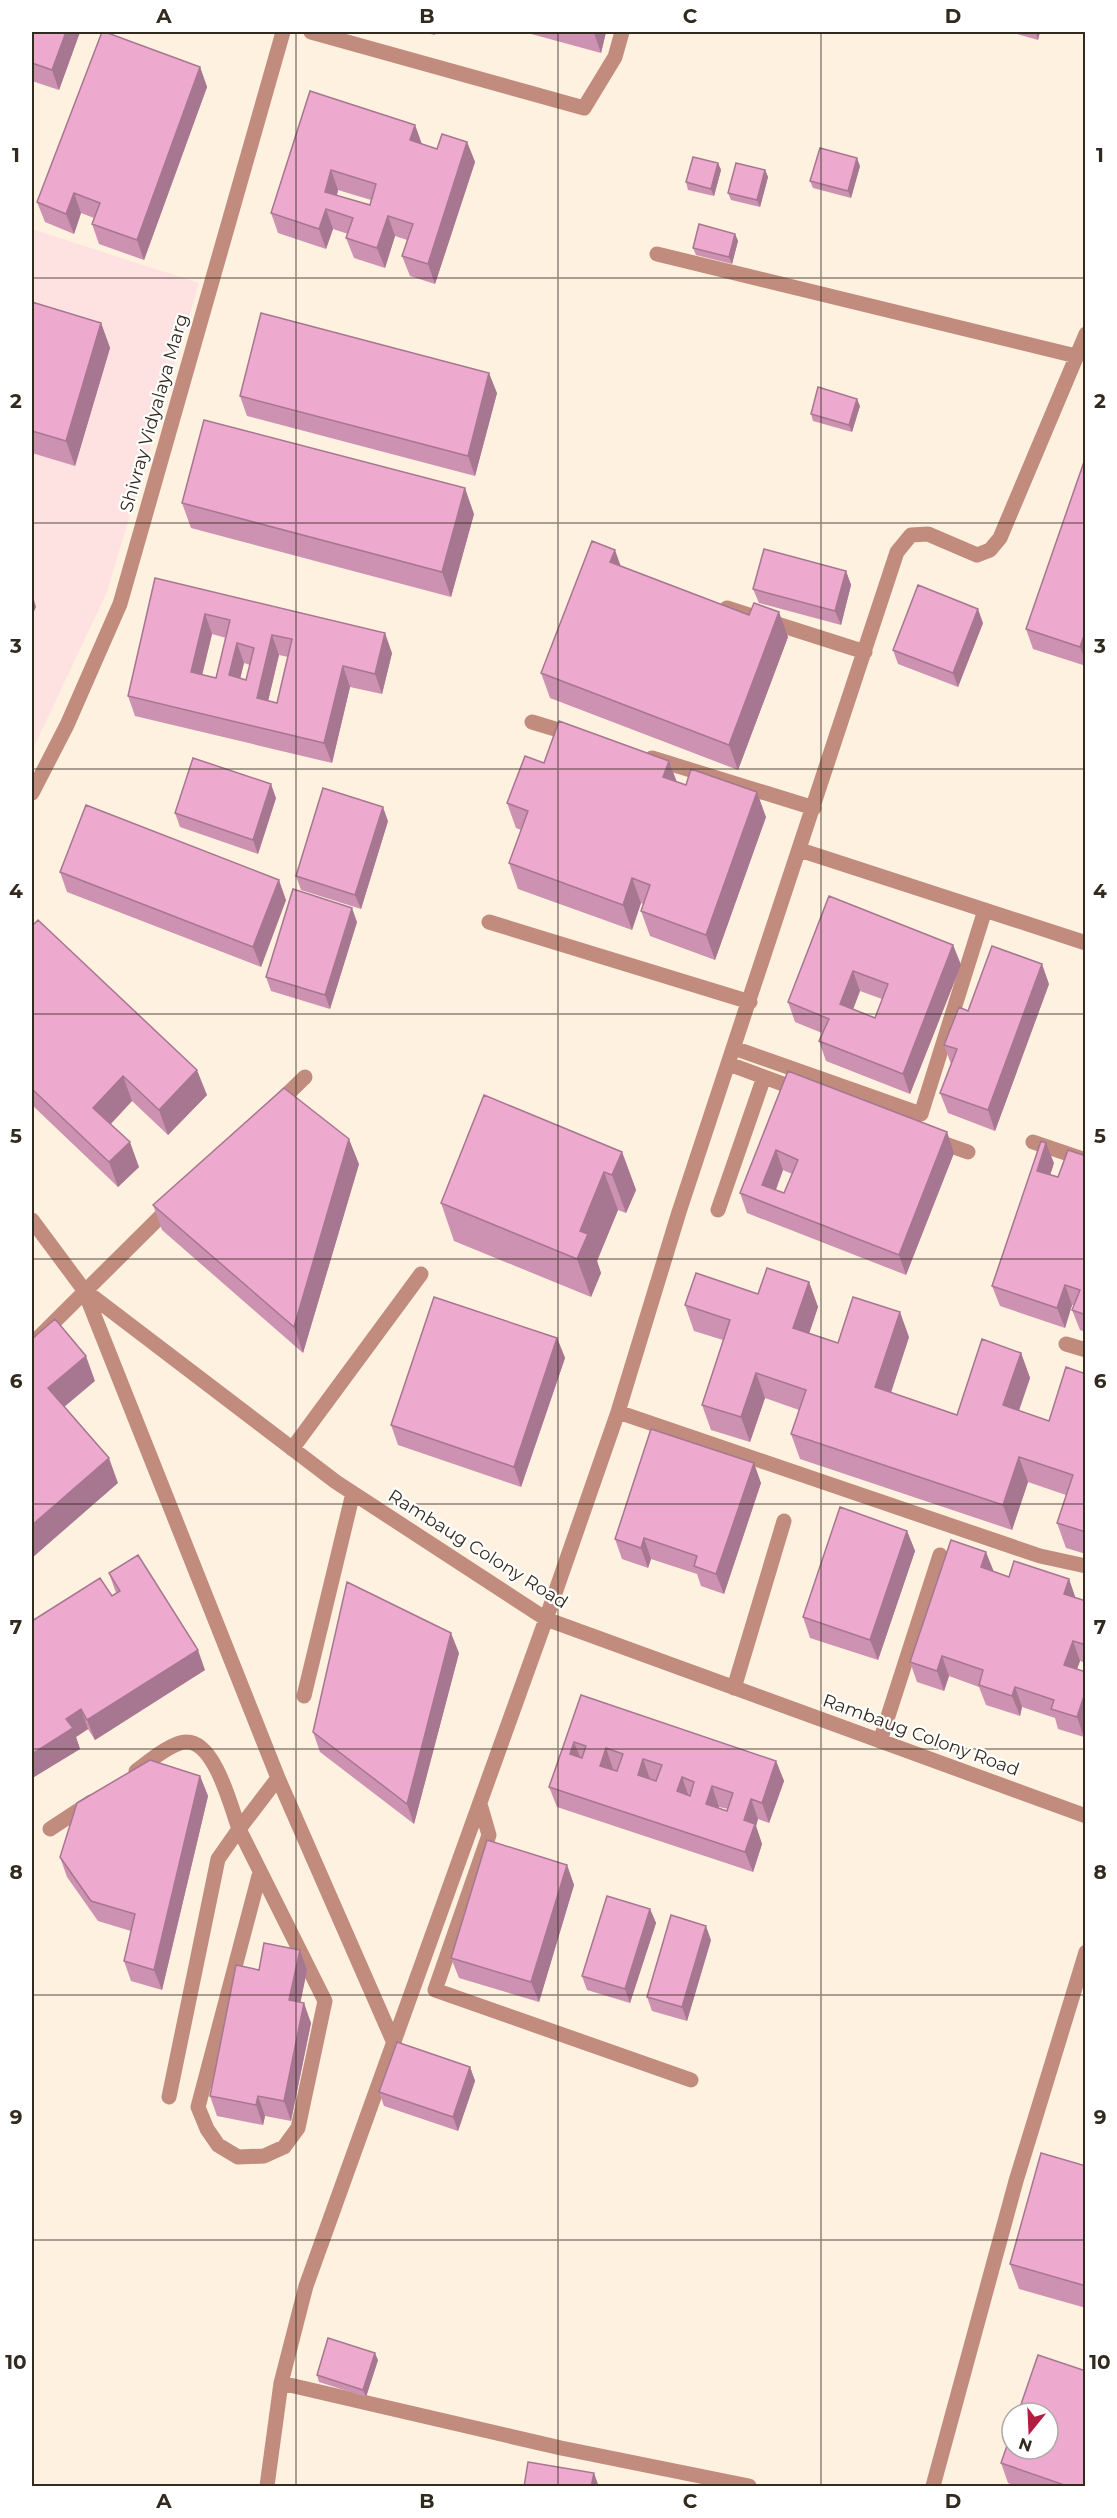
<svg xmlns="http://www.w3.org/2000/svg" width="1117" height="2518" viewBox="0 0 1117 2518" font-family="Montserrat,sans-serif">
	<style>
		.education { fill: #fde2e1 }
		.lines { fill: none; stroke-linecap: round; stroke-linejoin: round }
		.minor { stroke: #c18c7d; stroke-width: 15 }
		.wall { fill: #cd91b1; fill-rule: evenodd }
		.shaded-wall { fill: #a77690 }
		.building { fill: #eea9ce; stroke: #a77690; stroke-width: 1.5; fill-rule: evenodd }
		.grid { fill: none; stroke: #322a1f; stroke-width: 1.5; stroke-opacity: 0.55 }
		.labels { text-anchor: middle; stroke-width: 4.5; stroke-linejoin: round; paint-order: stroke }
		.street-label { font-size: 18px; fill: #322a1f; stroke: #fff }
		.neatline { fill: none; stroke: #322a1f; stroke-width: 2 }
		.grid-label { font-size: 20px; text-anchor: middle; font-weight: bold; fill: #322a1f }
	</style>
	<rect width="100%" height="100%" fill="#fef1e0"/>
	<path class="education" d="M32,229l167,54 -92,309 -75,159z"/>
	<g class="lines">
		<path class="minor" d="M311,32l273,76 31,-51 7,-25
			M657,254l419,102
			M727,608l138,44
			M532,722l43,13
			M652,758l162,50
			M32,793l35,-68 53,-121 163,-572
			M800,850l286,93
			M489,922l261,80
			M734,1048l187,66 64,-204
			M729,1064l73,27
			M275,1106l30,-29
			M934,1140l34,12
			M1033,1142l53,18
			M718,1210l46,-133
			M32,1220l52,70 252,192 210,137 540,197
			M84,1290l194,488 116,265
			M32,1344l139,-138
			M1066,1344l20,6
			M618,1412l422,144 46,10
			M292,1449l129,-175
			M734,1688l50,-167
			M304,1696l49,-203
			M880,1741l60,-186
			M136,1771c11,-8 37,-30 51,-29 28,0 44,65 52,87l39,-51
			M480,1804l9,31 -54,155 256,90
			M50,1829l41,-27
			M169,2097l49,-238 21,-30 86,172 -27,127 -14,19 -20,9 -26,1 -20,-12 -11,-16 -9,-22 62,-235
			M281,2383l280,65 188,38
			M267,2486l14,-103 25,-97 240,-667 72,-207 61,-200 218,-660 14,-17 17,-1 49,21 13,-5 10,-12 86,-204
			M933,2486l83,-305 70,-229"/>
	</g>
	<path class="wall" d="M32,32h48l-21,58 -27,-9z
		M421,32h15l-1,3z
		M524,32h82l-5,21z
		M1016,32h24l-2,8 -21,-6z
		M200,67l7,20 -63,173 -45,-16 -7,-20 2,-6 -13,-5 -7,21 -29,-12 -8,-20z
		M310,91l105,34 7,19 15,5 30,-7 8,20 -40,122 -25,-8 -8,-20 5,-16 -12,-4 -10,32 -31,-10 -8,-20 2,-4 -15,-5 -7,20 -48,-16 -7,-20zM338,190l33,10 -1,5 -33,-9z
		M718,163l3,7 -7,26 -26,-6 -2,-8z
		M860,166l-9,32 -38,-10 -3,-7z
		M765,170l3,7 -8,30 -29,-7 -3,-7z
		M735,234l3,7 -6,23 -36,-9 -3,-7z
		M32,302l69,21 9,25 -35,118 -43,-13z
		M497,393l-22,83 -228,-60 -7,-20z
		M860,406l-8,26 -39,-11 -2,-7z
		M1086,456v210l-53,-17 -7,-20z
		M182,503l292,11 -23,83 -260,-69z
		M621,567l167,70 -50,133 -188,-72 -9,-25z
		M846,571l5,14 -10,40 -82,-22 -6,-14z
		M155,578l237,75 -10,41 -32,-7 -18,76 -197,-47 -7,-20zM212,634l14,4 -10,40 -14,-3zM279,655l9,2 -11,46 -9,-2zM244,663l6,2 -4,15 -6,-2z
		M983,623l-25,64 -60,-23 -5,-14z
		M669,761l8,21 89,35 -51,143 -65,-24 -9,-25 2,-7 -2,-1 -9,27 -114,-41 -9,-26 12,-33 -5,-2 -9,-25 37,-40z
		M276,798l-18,56 -78,-27 -5,-14z
		M388,821l-27,88 -60,-19 -5,-14z
		M60,872l226,28 -25,67 -194,-75z
		M829,896l124,49 8,20 -51,129 -84,-33 -7,-20 3,-8 -27,-11 -7,-20zM860,991l22,8 -7,19 -22,-8z
		M357,922l-27,87 -59,-18 -5,-14z
		M32,926l175,169 -39,40 -36,-34 -21,23 28,43 -21,20 -86,-82z
		M1049,984l-54,147 -47,-18 -8,-20 11,-29 -7,-19 24,-34z
		M788,1071l159,61 7,21 -48,122 -159,-62 -7,-20zM783,1170l9,4 -8,19 -8,-3z
		M622,1152l14,38 -10,23 -8,-3 -21,51 4,12 -10,24 -137,-56 -13,-38z
		M1086,1156v176l-6,-2 -8,-20 2,-5h-2l-7,23 -65,-22 -8,-20 62,-123 -4,12 8,2z
		M359,1164l-56,189 -141,-123 -9,-25z
		M809,1282l9,25 -9,27 29,9 71,-6 -18,56 66,22 64,-62 9,25 -11,33 30,10 37,-47v180l-20,-6 -9,-25 9,-28 -38,-13 -16,48 -212,-71 -9,-25 8,-24 -34,-12 -15,44 -39,-12 -9,-25 21,-65 -29,-9 -9,-26 73,-11z
		M557,1338l8,20 -44,129 -123,-42 -7,-20z
		M761,1483l-37,111 -23,-8 -4,-12 -46,-15 -3,9 -26,-9 -7,-20z
		M907,1531l8,20 -37,109 -68,-22 -7,-21z
		M993,1571l16,6 60,2 6,19 11,3v62l-6,-2 -3,8 9,3v61l-2,4 -26,-8 -3,-11 -33,-11 -2,9 -34,-11 -7,-18 -30,-11 -5,15 -27,-9 -7,-20z
		M109,1573l96,97 -110,70 -7,-11 -12,8 4,12 -46,28 -2,-5v-151l80,-25 4,-3z
		M459,1653l-45,171 -94,-72 -7,-20z
		M581,1695l195,66 8,20 -15,42 -11,-4 -2,7 6,18 -9,28 -196,-65 -8,-20zM719,1807l9,2 -1,2 -9,-3z
		M200,1776l8,20 -46,194 -31,-9 -7,-20 7,-30 -33,-10 -31,-44 -7,-20z
		M567,1865l7,20 -35,117 -80,-24 -8,-20z
		M650,1909l6,14 -26,80 -43,-13 -5,-14z
		M711,1940l-24,81 -35,-10 -5,-14z
		M300,1950l7,20 -7,32 11,21 -20,98 -26,-5 -2,9 -46,-9 -7,-20 49,-126z
		M470,2067l5,14 -17,50 -74,-25 -5,-14z
		M1086,2166v142l-67,-19 -9,-25z
		M378,2360l-12,37 -47,-15 -2,-7z
		M1001,2463l85,24h-68l-10,-4z"/>
	<path class="shaded-wall" d="M66,32h14l-21,58 -7,-20z
		M594,32h12l-5,21 -7,-20z
		M1036,32h4l-2,8 -2,-7z
		M200,67l7,20 -63,173 -7,-20z
		M415,125l7,20 -12,-5z
		M467,142l8,20 -40,122 -7,-20z
		M857,158l3,8 -9,32 -3,-7z
		M718,163l3,7 -7,26 -3,-7z
		M331,170l7,20 -6,22 -7,-20z
		M765,170l3,7 -8,30 -3,-7z
		M74,193l7,20 -7,21 -8,-20z
		M326,209l7,20 -7,20 -7,-20z
		M388,216l7,20 -10,32 -8,-20z
		M735,234l3,7 -6,23 -3,-7z
		M101,323l9,25 -35,118 -9,-25z
		M489,373l8,20 -22,83 -7,-20z
		M857,399l3,7 -8,26 -3,-7z
		M465,488l9,26 -23,83 -9,-25z
		M615,550l9,25 -14,-13z
		M846,571l5,14 -10,40 -6,-14z
		M32,593l4,14 -4,9z
		M978,609l5,14 -25,64 -5,-14z
		M779,612l9,25 -50,133 -9,-25z
		M205,614l7,20 -14,58 -7,-20z
		M1086,630v32l-6,-15z
		M385,633l7,20 -10,41 -7,-20z
		M272,635l7,20 -15,63 -7,-20z
		M237,643l7,20 -8,33 -7,-21z
		M343,666l7,21 -18,76 -8,-20z
		M669,761l9,25 -15,-9z
		M271,784l5,14 -18,56 -5,-14z
		M757,792l9,25 -51,143 -9,-25z
		M383,807l5,14 -27,88 -6,-14z
		M632,878l9,25 -9,27 -9,-25z
		M279,880l7,20 -25,67 -8,-20z
		M352,908l5,14 -27,87 -5,-14z
		M953,945l8,20 -51,129 -7,-20z
		M1042,964l7,20 -54,147 -7,-21z
		M853,971l7,20 -13,33 -7,-20z
		M197,1070l10,25 -39,40 -9,-25z
		M123,1076l9,25 -30,32 -9,-25z
		M947,1132l7,21 -48,122 -7,-20z
		M349,1139l10,25 -56,189 -9,-26z
		M130,1142l9,25 -21,20 -9,-25z
		M1046,1143l8,20 -9,28 -8,-20z
		M776,1150l7,20 -13,35 -8,-20z
		M622,1152l14,38 -10,23 -14,-38z
		M604,1172l14,38 -21,51 4,12 -10,24 -14,-38 3,-28z
		M809,1282l9,25 -16,47 -9,-26z
		M1065,1285l7,20 -7,23 -8,-20z
		M900,1312l9,25 -25,76 -9,-26z
		M557,1338l8,20 -44,129 -7,-20z
		M1021,1353l9,25 -18,52 -9,-25z
		M86,1356l9,25 -38,32 -9,-25z
		M756,1373l9,25 -15,44 -9,-25z
		M1019,1457l9,25 -16,48 -9,-25z
		M109,1458l9,25 -86,75v-33z
		M754,1463l7,20 -37,111 -8,-20z
		M907,1531l8,20 -37,109 -8,-20z
		M644,1538l7,21 -3,9 -7,-20z
		M986,1552l8,20 -13,-5z
		M1069,1579l7,20 -12,-5z
		M451,1633l8,20 -45,171 -7,-20z
		M1073,1641l7,20 -9,24 -7,-20z
		M198,1650l7,20 -110,70 -8,-20z
		M942,1656l7,20 -5,15 -7,-20z
		M1015,1687l7,20 -2,9 -8,-20z
		M1086,1690v43l-2,4 -7,-20z
		M81,1709l7,20 -12,8 4,12 -46,28 -2,-8v-15l34,-35z
		M574,1742l8,20 -12,-8z
		M606,1748l7,21 -6,17 -7,-20z
		M643,1759l7,20 -12,-4z
		M776,1761l8,20 -15,42 -7,-20z
		M200,1776l8,20 -46,194 -8,-20z
		M682,1777l7,20 -12,-6z
		M712,1786l7,21 -6,17 -7,-20z
		M751,1799l7,20 -2,7 6,18 -9,28 -8,-20 -1,-32z
		M567,1865l7,20 -35,117 -8,-20z
		M650,1909l6,14 -26,80 -5,-14z
		M706,1926l5,14 -24,81 -5,-14z
		M300,1950l7,20 -10,50 -8,-20z
		M304,2003l7,20 -20,98 -7,-20z
		M470,2067l5,14 -17,50 -5,-14z
		M258,2096l7,20 -2,9 -7,-20z
		M375,2353l3,7 -12,37 -3,-7z
		M594,2473l5,14h-8z"/>
	<path class="building" d="M32,32h34l-14,38 -20,-7z
		M102,32h3l95,35 -63,173 -45,-16 8,-21 -26,-10 -8,21 -29,-12z
		M310,91l105,34 -5,15 27,9 5,-15 25,8 -39,122 -26,-8 11,-32 -25,-8 -11,32 -31,-10 7,-20 -27,-9 -7,20 -48,-16zM331,170l45,14 -6,21 -45,-13z
		M820,148l37,10 -9,33 -38,-10z
		M693,157l25,6 -7,26 -25,-7z
		M736,163l29,7 -8,30 -29,-7z
		M699,224l36,10 -6,23 -36,-9z
		M32,302l69,21 -35,118 -34,-10z
		M261,313l228,60 -21,83 -228,-60z
		M818,387l39,12 -8,26 -38,-11z
		M204,420l261,68 -23,84 -260,-69z
		M1086,456v174l-6,17 -54,-18z
		M592,541l23,9 -5,12 139,53 5,-12 25,9 -50,133 -188,-72z
		M764,549l82,22 -11,40 -82,-22z
		M155,578l230,55 -10,41 -32,-8 -19,77 -196,-47zM205,614l25,6 -14,58 -25,-6zM272,635l20,4 -15,64 -20,-5zM237,643l17,5 -8,32 -17,-5z
		M918,585l60,24 -25,64 -60,-23z
		M559,721l110,40 -6,16 23,8 5,-16 66,23 -51,143 -65,-24 9,-26 -18,-7 -9,27 -114,-42 19,-52 -21,-8 18,-47 19,7z
		M193,758l78,26 -18,56 -78,-27z
		M323,788l60,19 -28,88 -59,-19z
		M86,805l193,75 -26,67 -193,-75z
		M293,889l59,19 -27,87 -59,-18z
		M829,896l124,49 -50,129 -84,-33 10,-22 -41,-17zM853,971l35,13 -13,34 -35,-14z
		M38,920l159,150 -38,40 -36,-34 -30,32 37,34 -21,20 -77,-73v-163z
		M992,946l50,18 -54,146 -48,-17 17,-44 -13,-4 15,-38 9,4z
		M788,1071l159,61 -48,123 -159,-62zM776,1150l22,10 -14,33 -22,-8z
		M284,1088l65,51 -55,188 -141,-122z
		M484,1095l138,57 -10,23 -8,-3 -24,59 8,3 -11,25 -136,-56z
		M1041,1141l5,2 -9,28 21,6 10,-27 18,6v159l-14,-5 8,-20 -15,-5 -8,23 -65,-22z
		M767,1268l42,14 -16,46 45,15 15,-46 47,15 -25,75 82,28 25,-76 39,14 -18,52 46,16 17,-54 20,7v158l-29,-9 16,-48 -54,-18 -16,48 -212,-71 15,-44 -50,-17 -15,44 -39,-12 28,-85 -45,-15 11,-32 62,21z
		M434,1297l123,41 -43,129 -123,-42z
		M55,1319l31,37 -38,32 61,70 -77,67v-186z
		M651,1429l103,34 -38,111 -22,-8 3,-10 -53,-18 -3,10 -26,-9z
		M840,1507l67,24 -37,109 -67,-23z
		M951,1540l35,12 -5,15 28,10 5,-16 55,18 -5,15 22,7v44l-13,-4 -9,24 22,7v18l-9,27 -26,-8 3,-9 -39,-13 -3,9 -33,-11 4,-15 -41,-14 -5,15 -27,-9z
		M138,1555l60,95 -111,70 -6,-11 -15,10 7,9 -41,26v-133l68,-43 12,18 8,-5 -11,-18z
		M347,1582l104,51 -44,171 -94,-72z
		M581,1695l195,66 -14,42 -11,-4 -7,21 11,4 -10,28 -196,-65zM574,1742l12,4 -4,12 -12,-4zM606,1748l17,6 -6,17 -17,-5zM643,1759l19,6 -6,16 -18,-6zM682,1777l12,5 -4,14 -13,-5zM712,1786l21,7 -6,18 -21,-7z
		M150,1760l50,16 -46,194 -30,-9 11,-47 -44,-13 -31,-44 17,-54z
		M487,1840l80,25 -36,117 -80,-24z
		M607,1896l43,13 -25,80 -43,-13z
		M671,1915l35,11 -24,81 -35,-10z
		M264,1943l36,7 -11,50 15,3 -20,98 -26,-5 -2,9 -46,-9 26,-131 23,5z
		M397,2042l73,25 -17,50 -74,-25z
		M1041,2153l45,13v120l-76,-22z
		M328,2338l47,15 -12,37 -46,-15z
		M1038,2355l48,16v116h-16l-69,-24 11,-32v18h36v-36h-30z
		M528,2462l66,11 -3,14h-67z"/>
	<path class="grid" d="M296,32v2454M558,32v2454M821,32v2454M32,278h1054M32,523h1054M32,769h1054M32,1014h1054M32,1259h1054M32,1504h1054M32,1749h1054M32,1995h1054M32,2240h1054"/>
	<g class="labels">
		<g class="street-label">
			<text transform="translate(154 413) rotate(-74)" y="6">Shivray Vidyalaya Marg</text>
			<text transform="translate(478 1549) rotate(32)" y="6">Rambaug Colony Road</text>
			<text transform="translate(921 1735) rotate(20)" y="6">Rambaug Colony Road</text>
		</g>
	</g>
	<rect width="1117" height="2518" fill="none" stroke="#ffffff" stroke-width="66"/>
	<g transform="translate(1030 2431) rotate(198)"><circle r="28" fill="#ffffff" stroke="#adaaa5" stroke-width="1.5"/>
	<path d="M0-4.5L10 22L0 15L-10 22Z" fill="#b11e40"/>
	<text y="-9" font-size="16" font-weight="bold" text-anchor="middle" fill="#322a1f">N</text>
	</g>
	<rect x="33" y="33" width="1051" height="2452" class="neatline"/>
	<g class="grid-label">
		<text x="164" y="23">A</text>
		<text x="427" y="23">B</text>
		<text x="690" y="23">C</text>
		<text x="953" y="23">D</text>
		<text x="16" y="162">1</text>
		<text x="1100" y="162">1</text>
		<text x="16" y="408">2</text>
		<text x="1100" y="408">2</text>
		<text x="16" y="653">3</text>
		<text x="1100" y="653">3</text>
		<text x="16" y="898">4</text>
		<text x="1100" y="898">4</text>
		<text x="16" y="1143">5</text>
		<text x="1100" y="1143">5</text>
		<text x="16" y="1388">6</text>
		<text x="1100" y="1388">6</text>
		<text x="16" y="1634">7</text>
		<text x="1100" y="1634">7</text>
		<text x="16" y="1879">8</text>
		<text x="1100" y="1879">8</text>
		<text x="16" y="2124">9</text>
		<text x="1100" y="2124">9</text>
		<text x="16" y="2369">10</text>
		<text x="1100" y="2369">10</text>
		<text x="164" y="2508">A</text>
		<text x="427" y="2508">B</text>
		<text x="690" y="2508">C</text>
		<text x="953" y="2508">D</text>
	</g>
</svg>
